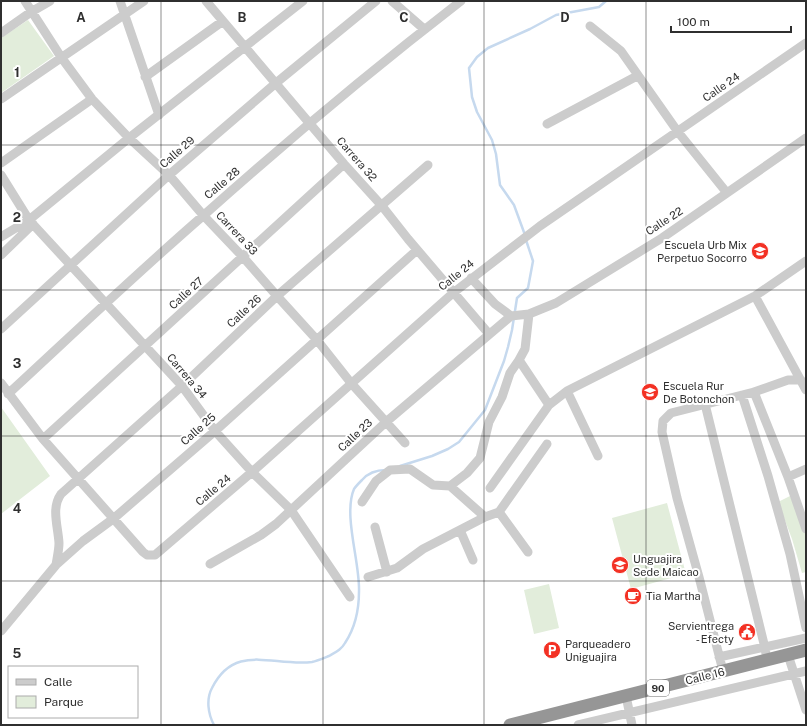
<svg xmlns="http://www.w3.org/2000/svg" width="807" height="726" viewBox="0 0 807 726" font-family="'Public Sans',sans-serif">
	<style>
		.green { fill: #e2eddb }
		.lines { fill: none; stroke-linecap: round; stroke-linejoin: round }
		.stream { stroke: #c6d9ee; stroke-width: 2.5 }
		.minor { stroke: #ccc; stroke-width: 9 }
		.highway { stroke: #969696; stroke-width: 13 }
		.grid { fill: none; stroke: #2f2f2f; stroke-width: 1; stroke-opacity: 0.55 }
		.labels { text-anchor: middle; stroke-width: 4; stroke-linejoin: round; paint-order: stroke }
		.shield { fill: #fff; stroke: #6d6d6d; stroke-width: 1 }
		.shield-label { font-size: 10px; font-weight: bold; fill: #2f2f2f }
		.street-label { font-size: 11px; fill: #2f2f2f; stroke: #fff }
		.poi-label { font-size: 11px; fill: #2f2f2f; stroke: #fff; text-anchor: start }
		.grid-label { font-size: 13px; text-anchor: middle; font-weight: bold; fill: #2f2f2f; stroke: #fff; stroke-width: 4; stroke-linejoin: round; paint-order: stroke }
	</style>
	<rect width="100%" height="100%" fill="#fff"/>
	<path class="green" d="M28,20l26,36 -53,37v-55z
		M1,407l49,69 -49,38z
		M790,496l16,33v43l-4,1 -10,-34 -14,-37z
		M667,503l19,71 -55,15 -19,-71z
		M549,584l10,44 -25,6 -10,-44z"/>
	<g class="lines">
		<path class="stream" d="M525,235l-11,-30 -14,-20 -4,-31 -4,-14 -15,-28 -5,-15 -3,-29 8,-11 11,-9 42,-19 26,-14 43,-8 7,-6
			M400,466l32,-10 16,-7 11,-7 26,-32 19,-49 4,-14 4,-17 5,-32 11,-10 5,-27 -7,-21
			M214,725c-6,-11 -8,-26 -2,-37 23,-46 61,-21 100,-26 5,-1 12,-4 17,-6 7,-4 12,-6 16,-13 10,-15 14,-34 14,-52 1,-29 -16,-76 -5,-102 2,-3 5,-6 8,-9 6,-7 14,-10 24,-10"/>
		<path class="minor" d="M25,1l36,56 31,42 37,39 40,37 34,40 40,42 34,39 40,44 34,43 54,60
			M120,1l39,114
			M206,1l138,163 38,42 26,33 81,95
			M392,1l32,28
			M590,26l31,25 57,81 49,61
			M1,33l30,-21 19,-11
			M145,77l78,-56
			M1,99l143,-98
			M547,124l90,-48
			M1,163l91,-64
			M1,175l28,45 153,166 33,45 37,41 39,38 59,87
			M1,237l28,-17 100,-82 174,-137
			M1,255l32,-31
			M471,278l24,26 16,12
			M755,296l51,94
			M529,314l-4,35 -6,11 30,45
			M511,316l18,-2 27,-11 106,-65 144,-100
			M1,329l168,-154 107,-92 100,-82
			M1,383l42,56 100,113 4,3h8l97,-83 201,-179 87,-67 266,-183
			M567,391l31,65
			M754,392l34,85 18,52
			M8,394c65,-60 129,-121 196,-179 83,-74 169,-146 257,-214
			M742,395l26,81 22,78 16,74
			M705,404l60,244 2,12
			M43,439l301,-275
			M788,477l18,-8
			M450,486l35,31
			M490,488l59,-83 18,-14 188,-95 51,-35
			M362,502l14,-21 14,-11 20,-1 23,16 17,1 17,-13 13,-15 9,-36 13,-25 8,-24 9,-13
			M499,512l29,40
			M375,527l12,45
			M460,530l13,30
			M210,564l51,-29 15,-11 110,-102 125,-106
			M56,565c1,-7 3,-15 3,-22 -1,-17 -8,-35 2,-49l121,-108 95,-90 151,-131
			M368,577l29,-9 26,-19 62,-32 14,-5 48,-68
			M1,631l55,-66 27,-24 30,-22 102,-88 202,-181
			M788,655l18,55
			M719,657l87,-19
			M723,671l-24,-94 -22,-79 -15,-66 1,-11 8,-8 83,-21 34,-12h13
			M626,696l6,29
			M578,725l228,-54"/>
		<path class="highway" d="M510,725l296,-75"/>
	</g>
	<path class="grid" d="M161,1v724M323,1v724M484,1v724M646,1v724M1,145h805M1,290h805M1,436h805M1,581h805"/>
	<defs>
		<symbol id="school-disc" viewBox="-11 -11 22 22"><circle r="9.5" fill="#f33124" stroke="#fff"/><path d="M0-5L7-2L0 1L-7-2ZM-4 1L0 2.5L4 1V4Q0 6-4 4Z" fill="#fff"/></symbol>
		<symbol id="university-disc" viewBox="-11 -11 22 22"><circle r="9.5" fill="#f33124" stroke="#fff"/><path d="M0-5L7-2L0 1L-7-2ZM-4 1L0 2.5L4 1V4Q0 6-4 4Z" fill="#fff"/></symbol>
		<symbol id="cafe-disc" viewBox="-11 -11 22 22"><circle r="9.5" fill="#f33124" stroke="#fff"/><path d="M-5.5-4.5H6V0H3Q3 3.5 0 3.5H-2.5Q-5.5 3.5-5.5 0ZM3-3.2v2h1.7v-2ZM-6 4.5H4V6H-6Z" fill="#fff"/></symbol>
		<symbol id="civic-disc" viewBox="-11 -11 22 22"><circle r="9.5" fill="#f33124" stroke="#fff"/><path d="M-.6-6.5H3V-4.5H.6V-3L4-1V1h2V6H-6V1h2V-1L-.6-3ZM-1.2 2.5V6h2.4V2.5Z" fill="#fff"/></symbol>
		<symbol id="parking-disc" viewBox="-11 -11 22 22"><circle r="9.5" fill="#f33124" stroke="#fff"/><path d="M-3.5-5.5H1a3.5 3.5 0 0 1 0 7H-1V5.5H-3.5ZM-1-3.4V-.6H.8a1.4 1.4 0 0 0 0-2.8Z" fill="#fff"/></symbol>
	</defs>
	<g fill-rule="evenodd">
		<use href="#school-disc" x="750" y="241" width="20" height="20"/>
		<use href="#school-disc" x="640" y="382" width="20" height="20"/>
		<use href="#university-disc" x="610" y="555" width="20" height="20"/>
		<use href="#cafe-disc" x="623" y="586" width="20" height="20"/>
		<use href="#civic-disc" x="737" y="622" width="20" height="20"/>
		<use href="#parking-disc" x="542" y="640" width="20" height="20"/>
	</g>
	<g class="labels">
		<rect class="shield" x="647" y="680" width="22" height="16" rx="3"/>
		<g class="shield-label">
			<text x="658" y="692">90</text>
		</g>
		<g class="street-label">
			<text transform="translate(721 87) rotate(-35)" y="4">Calle 24</text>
			<text transform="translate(177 152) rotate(-41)" y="4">Calle 29</text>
			<text transform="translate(357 159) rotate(49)" y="4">Carrera 32</text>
			<text transform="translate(222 183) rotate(-40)" y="4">Calle 28</text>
			<text transform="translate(664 221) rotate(-33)" y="4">Calle 22</text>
			<text transform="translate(237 233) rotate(47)" y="4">Carrera 33</text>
			<text transform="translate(456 275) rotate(-39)" y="4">Calle 24</text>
			<text transform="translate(186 293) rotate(-42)" y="4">Calle 27</text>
			<text transform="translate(244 311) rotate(-43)" y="4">Calle 26</text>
			<text transform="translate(187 376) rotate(50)" y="4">Carrera 34</text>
			<text transform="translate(198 429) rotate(-41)" y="4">Calle 25</text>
			<text transform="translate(355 435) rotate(-43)" y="4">Calle 23</text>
			<text transform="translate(213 490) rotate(-40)" y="4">Calle 24</text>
			<text transform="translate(705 676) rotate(-14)" y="4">Calle 16</text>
		</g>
		<g class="poi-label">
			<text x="747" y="249" text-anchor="end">Escuela Urb Mix<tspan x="747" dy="13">Perpetuo Socorro</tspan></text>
			<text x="663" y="390">Escuela Rur<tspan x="663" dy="13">De Botonchon</tspan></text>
			<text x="633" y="563">Unguajira<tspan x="633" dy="13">Sede Maicao</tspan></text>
			<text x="646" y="600">Tia Martha</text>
			<text x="734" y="630" text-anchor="end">Servientrega<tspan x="734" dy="13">- Efecty</tspan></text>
			<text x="565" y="648">Parqueadero<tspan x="565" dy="13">Uniguajira</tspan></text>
		</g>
	</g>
	<g class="grid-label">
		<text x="81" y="22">A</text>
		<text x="242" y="22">B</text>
		<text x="404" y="22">C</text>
		<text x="565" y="22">D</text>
		<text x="17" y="77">1</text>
		<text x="17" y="222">2</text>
		<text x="17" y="368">3</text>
		<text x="17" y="513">4</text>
		<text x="17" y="658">5</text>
	</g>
	<rect width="807" height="726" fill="none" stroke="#2f2f2f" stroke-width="4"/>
	<rect x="8" y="666" width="130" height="52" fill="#ffffff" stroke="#acacac"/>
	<rect x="16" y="679" width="20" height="6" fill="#cccccc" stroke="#acacac"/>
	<text x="44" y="686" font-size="12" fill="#2f2f2f">Calle</text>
	<rect x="16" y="696" width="20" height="12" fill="#e2eddb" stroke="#acacac"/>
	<text x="44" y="706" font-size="12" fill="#2f2f2f">Parque</text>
	<path d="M671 26v6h120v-6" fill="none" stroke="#2f2f2f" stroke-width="2"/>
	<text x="677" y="26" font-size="12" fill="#2f2f2f" stroke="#ffffff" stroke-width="3" paint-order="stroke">100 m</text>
</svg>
